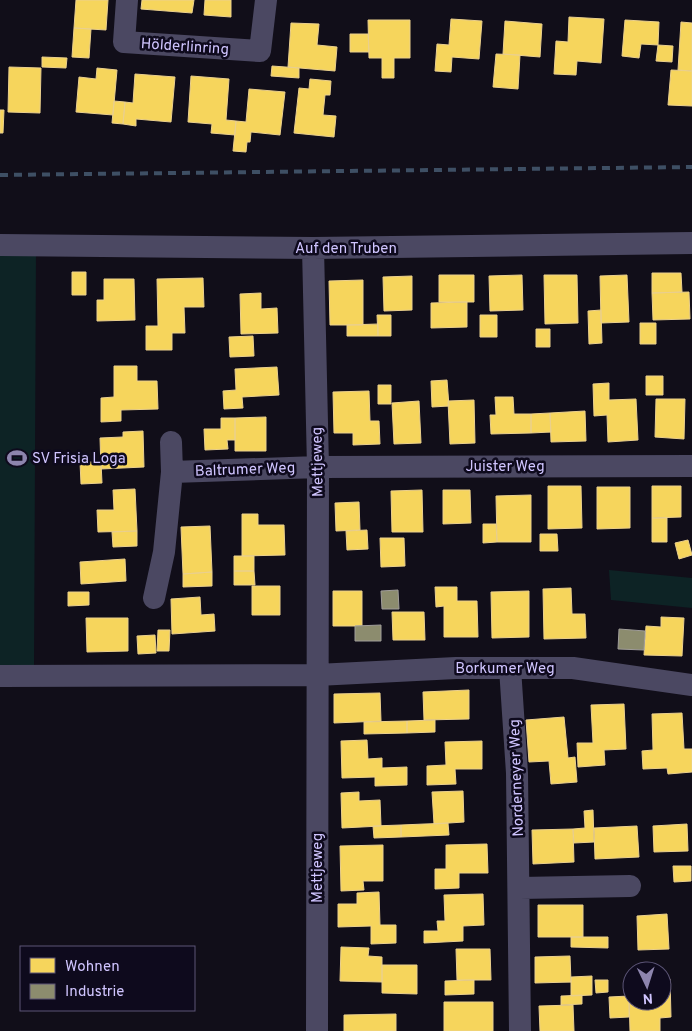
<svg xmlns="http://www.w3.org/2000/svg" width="692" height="1031" viewBox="0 0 692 1031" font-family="Overpass,sans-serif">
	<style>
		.green { fill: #0d2325 }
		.homes { fill: #f6d55c; stroke: #ebd08d }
		.industry { fill: #8c8c6e; stroke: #a09d9a }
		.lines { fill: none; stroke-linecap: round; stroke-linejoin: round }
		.street { stroke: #4b4862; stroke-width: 22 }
		.rail { stroke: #3e4f64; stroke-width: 4; stroke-dasharray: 8 6; stroke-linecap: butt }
		.labels { text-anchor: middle; stroke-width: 5; stroke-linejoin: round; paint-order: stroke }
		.street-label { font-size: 15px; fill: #d0c5ff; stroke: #0e0a1d }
		.poi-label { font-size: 15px; fill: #d0c5ff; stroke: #0e0a1d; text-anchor: start }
	</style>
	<rect width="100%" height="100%" fill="#110e19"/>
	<path class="green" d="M0,249h36l-2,418 -34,1z
		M609,570l83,8v30l-81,-8z"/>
	<path class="homes" d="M76,0h32l-2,30 -32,-2z
		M142,0h52l-2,13 -51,-4z
		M205,0h26v17l-27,-2z
		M569,17l35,2 -3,44 -24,-2 -1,14 -22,-1 2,-33 12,1z
		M451,19l31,2 -3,38 -27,-2 -1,15 -16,-1 2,-27 12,1z
		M368,20h42v38h-16v20h-12v-20h-13z
		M625,20l34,2 -1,23 -17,-1 -2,14 -17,-2z
		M505,21l37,3 -2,33 -37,-3z
		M681,22l11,1v48l-14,-1z
		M291,23l28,1 -2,21 20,2 -2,24 -47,-4z
		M74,28l17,1 -2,29 -17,-1z
		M350,34h18l1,18h-19z
		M658,45l15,1 -1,16 -16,-1z
		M496,54l24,1 -2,34 -25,-2z
		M42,57l25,1 -1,10 -24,-1z
		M272,66l27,2v10l-28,-2z
		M9,67l32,1 -1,45 -32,-1z
		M97,68l20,2 -4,45 -37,-3 3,-35 17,2z
		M671,70l21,1v35l-24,-1z
		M135,74l40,3 -4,45 -35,-3v7l-13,-2 2,-22 8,1z
		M191,76l38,3 -3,41 10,1 -1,14 -24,-2 1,-9 -24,-2z
		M310,79l21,2 -1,14h-5l-2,20 13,1 -2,21 -40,-4 5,-45 10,1z
		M249,89l36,3 -5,43 -29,-3 -1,10h-3l-1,10 -13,-1 3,-30 10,1z
		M114,101l11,1 -2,22 -11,-1z
		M0,110h4l-1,23h-3z
		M72,272h14v23h-14z
		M652,273h29l1,19 -30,1z
		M439,275h35v27h-35z
		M522,275l1,35 -33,1 -1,-35z
		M544,275h33l1,48 -33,1z
		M627,275l2,47 -28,1 -1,-47z
		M412,276v34l-28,1 -1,-34z
		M203,278l1,29h-20l1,26h-13v17h-26v-24h12l-1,-47z
		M104,279h30l1,41 -38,1v-21h7z
		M363,280v45h-33l-1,-44z
		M689,292l1,27 -37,1 -1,-27z
		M261,293v16l16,-1 1,25 -37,1 -1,-40z
		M467,302v25l-36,1v-25z
		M601,310l1,33 -13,1 -1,-33z
		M377,315h14v21h-13z
		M480,315h17v22h-17z
		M640,323h16v21h-16z
		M378,324v12h-31v-11z
		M536,329h14v18h-14z
		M253,336l1,20 -24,1 -1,-20z
		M114,366h23v15h20l1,28 -37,1v11l-20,1v-24l13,-1z
		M277,367l2,28 -37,2 1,11 -19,1 -1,-18 13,-1 -1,-21z
		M646,376h17v19h-17z
		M447,380l2,26 -17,1 -1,-26z
		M609,383v17l27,-1 2,41 -30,2 -1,-27 -13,1 -1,-32z
		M378,385h13v19h-13z
		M369,391l1,30h9l1,23 -27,1v-12h-19l-1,-41z
		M495,397h18l1,17h17v19l-40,1 -1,-19h6z
		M656,399h29l-1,40 -29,-2z
		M474,400l1,43 -25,1 -2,-43z
		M419,401l2,42 -27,1 -2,-41z
		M585,411l1,30 -35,1 -1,-29z
		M550,413l1,19 -20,1v-19z
		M266,417v34h-31v-33z
		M221,418h14v22h-8l1,9 -23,1 -1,-21h17z
		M143,431l1,36 -43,2 -1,-31 23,-1v-5z
		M80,462h21l1,21 -21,1z
		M548,486h33l1,42 -34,1z
		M652,486h29v31l-29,1z
		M597,487h33v41l-33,1z
		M135,489l2,42 -39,1 -1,-22h17l-1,-20z
		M422,490l1,42h-31l-1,-41z
		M443,490h27l1,33 -28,1z
		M531,495v47h-34l-1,-46z
		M359,502l1,28 -24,1 -1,-28z
		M242,514h16v11h26l1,30 -43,1z
		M652,518h15v24h-15z
		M483,524h13l1,18 -14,1z
		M210,526l2,46 -29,2 -2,-47z
		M367,530l1,19 -21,1 -1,-19z
		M137,531v15l-24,1 -1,-15z
		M540,534h17l1,17h-18z
		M380,538h24l1,28 -24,1z
		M688,540l4,15 -13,4 -4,-16z
		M234,556h20v15h-20z
		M125,559l1,22 -45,3 -1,-22z
		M234,571h20l1,14h-21z
		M212,572v14l-29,1v-13z
		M252,586h28v29h-28z
		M435,587h22v14h20l1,36h-34v-31l-8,1z
		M571,588l1,26h13l1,24 -42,1 -1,-50z
		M333,591h29v35h-29z
		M529,591v46l-37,1 -1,-46z
		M68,592h21v13l-21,1z
		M200,597l1,18 13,-1 1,17 -43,3 -1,-35z
		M392,612h32l1,28h-32z
		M661,617l23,1 -2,38 -38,-1 2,-29 15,1z
		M86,618h42v33l-41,1z
		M158,630h12l-1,21h-12z
		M155,635l1,18 -18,1 -1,-18z
		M469,690v29l-45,1 -1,-28z
		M380,693l1,28 -47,2v-29z
		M624,704l2,45 -22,1 1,15 -27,2 -1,-24h16l-2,-38z
		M682,713l2,36h8v23l-24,2 -1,-6 -24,1 -1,-18 11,-1 -1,-36z
		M564,717l4,41 7,-1 2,25 -26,2 -2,-23 -20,1 -3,-42z
		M435,720v12l-28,1v-12z
		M407,721v12l-43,1v-12z
		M367,740l1,19 14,-1v10l25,-1v18l-32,1v-9l-33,1 -1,-37z
		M482,741v28h-27l1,15 -29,1v-19l19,-1 -1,-23z
		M463,791l1,31 -30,2 -2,-32z
		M359,792v9l21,-1 1,26 -39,2 -1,-35z
		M593,810l1,32 -20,1 -1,-14 12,-1 -1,-17z
		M448,823l1,12 -48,2v-12z
		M687,824l1,27 -34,1 -1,-26z
		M401,825v12l-27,1 -1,-12z
		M637,826l2,31 -44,2 -1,-31z
		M573,829l1,33 -41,2 -1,-34z
		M487,844l1,29h-29v15l-24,1v-20h11v-24z
		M383,845v36h-20l1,9 -23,1 -1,-45z
		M673,866h18v15l-17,1z
		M379,892l1,33h16v18l-25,1v-18l-33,1v-23h19v-11z
		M483,894l1,31 -21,1v15l-39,2v-12h14l-1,-10h8l-1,-26z
		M538,905h45v32h-45z
		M667,914l2,35 -31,1 -1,-34z
		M571,937h37v11l-37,-1z
		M341,947l28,1 -1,8 14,1v25l-42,-1z
		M456,949h34l1,31h-34z
		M570,956l1,26 -36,1v-26z
		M382,965h35v29l-35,-1z
		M592,976v19l-21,1v-19z
		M662,979h8l1,38 -11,1v13h-30l-1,-35h3v5h30z
		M474,980v14l-29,1v-14z
		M595,980h13v12l-12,1z
		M582,995v9l-21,1v-9z
		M629,996v21l-19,1 -1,-21z
		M444,1002h49v29h-49z
		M573,1005l1,26h-34l-1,-25z
		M396,1014v17h-52v-16z"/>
	<path class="industry" d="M398,590l1,19h-17l-1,-18z
		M381,625v16h-26v-15z
		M619,629l26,2 -1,19 -26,-1z"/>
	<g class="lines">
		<path class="street" d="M127,0l-3,42 136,9 6,-51
			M0,245l313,3 379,-5
			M313,248l5,219 -1,564
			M171,442l1,30
			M154,598l10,-46 8,-80 146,-5 374,-1
			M510,668l7,105 3,258
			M0,676l317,-1 139,-7h117l119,17
			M520,888l110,-2"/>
		<path class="rail" d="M0,175l692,-8"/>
	</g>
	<defs>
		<symbol id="stadium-bare" viewBox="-9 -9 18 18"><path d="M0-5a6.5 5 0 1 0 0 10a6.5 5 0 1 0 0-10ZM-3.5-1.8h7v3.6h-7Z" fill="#8d85ae" stroke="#0e0a1d" stroke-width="2.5" paint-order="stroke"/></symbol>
	</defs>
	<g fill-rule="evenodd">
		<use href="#stadium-bare" x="3" y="444" width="28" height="28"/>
	</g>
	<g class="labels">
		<g class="street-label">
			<text transform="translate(185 46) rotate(4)" y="5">Hölderlinring</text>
			<text x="346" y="253">Auf den Truben</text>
			<text transform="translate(317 462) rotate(-91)" y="5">Mettjeweg</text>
			<text x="505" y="471">Juister Weg</text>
			<text transform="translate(245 469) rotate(-2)" y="5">Baltrumer Weg</text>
			<text x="505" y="673">Borkumer Weg</text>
			<text transform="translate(516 778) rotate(-92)" y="5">Norderneyer Weg</text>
			<text transform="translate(317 868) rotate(-90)" y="5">Mettjeweg</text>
		</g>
		<g class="poi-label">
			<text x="32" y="463">SV Frisia Loga</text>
		</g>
	</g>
	<rect x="20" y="946" width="175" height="65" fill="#0e0a1d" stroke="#5c5577"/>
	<rect x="30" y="958" width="25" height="15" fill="#f6d55c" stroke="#5c5577"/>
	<text x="65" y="971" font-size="15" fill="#d0c5ff">Wohnen</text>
	<rect x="30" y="984" width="25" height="15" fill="#8c8c6e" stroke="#5c5577"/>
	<text x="65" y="996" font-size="15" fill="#d0c5ff">Industrie</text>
	<g transform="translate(647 986) rotate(176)"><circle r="24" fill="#0e0a1d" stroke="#5c5577"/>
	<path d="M0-4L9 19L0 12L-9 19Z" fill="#8d85ae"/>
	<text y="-8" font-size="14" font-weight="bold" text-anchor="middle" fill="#d0c5ff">N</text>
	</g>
</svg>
